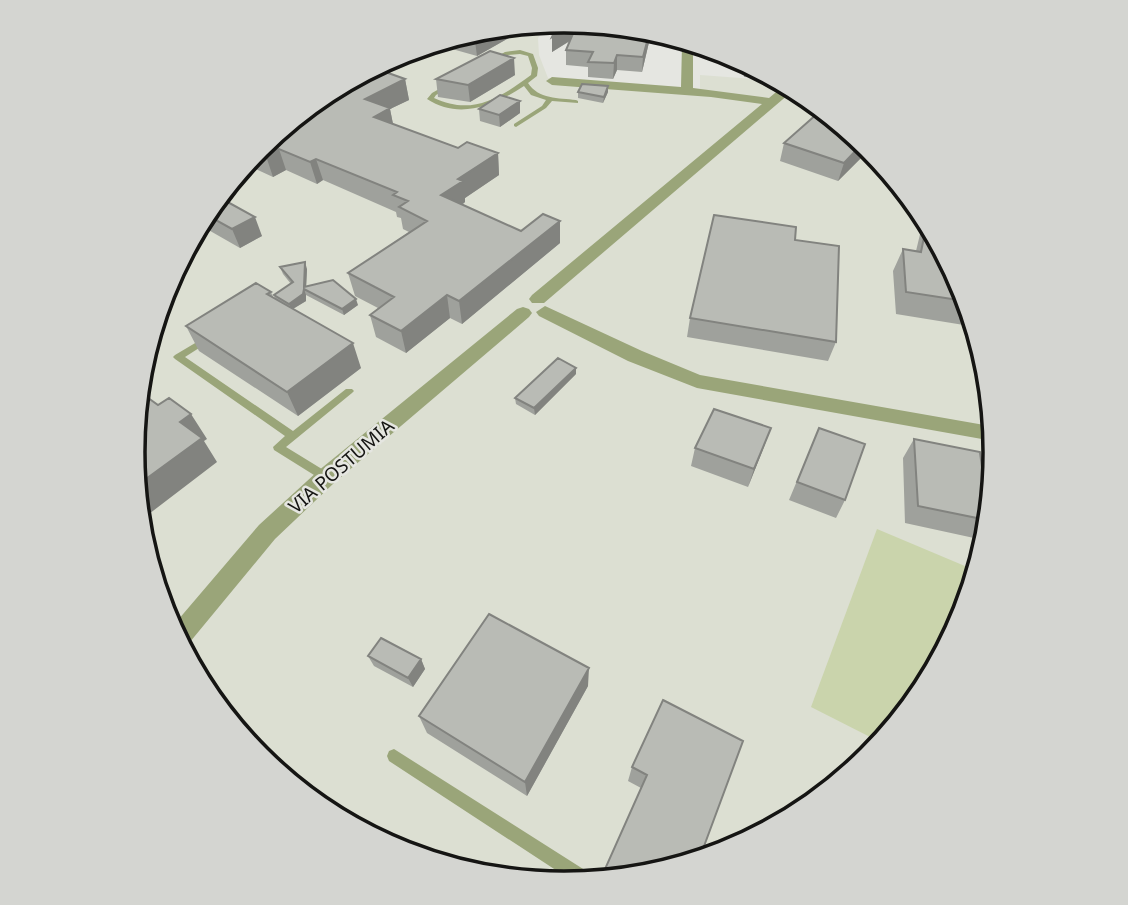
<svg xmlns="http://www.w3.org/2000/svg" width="1128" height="905" viewBox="0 0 1128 905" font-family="'Noto Sans',sans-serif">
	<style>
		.built { fill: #dcdfd2 }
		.green { fill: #cad4ac }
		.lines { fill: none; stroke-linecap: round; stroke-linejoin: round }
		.lane { fill: #9aa579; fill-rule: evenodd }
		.street { fill: #9aa579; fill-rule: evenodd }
		.wall { fill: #9fa19c }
		.shaded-wall { fill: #82837f }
		.building { fill: #b9bbb5; stroke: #82837f; stroke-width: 2 }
		.labels { text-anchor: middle; stroke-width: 5; stroke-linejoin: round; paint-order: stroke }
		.street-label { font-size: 19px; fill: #151513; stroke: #e5e6e1 }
		.rim { fill: none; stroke: #151513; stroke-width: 3.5 }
	</style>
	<rect width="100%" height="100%" fill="#e5e6e1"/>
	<path class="built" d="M550,24l-12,14 1,17 9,23 152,12v-15l68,5 101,68 94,140 32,165 -33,165 -93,140 -140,93 -165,33 -165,-33 -140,-94 -94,-140 -32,-165 33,-165 93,-140 140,-93z"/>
	<path class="green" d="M877,529l95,40 -10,49 -82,124 -69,-35z"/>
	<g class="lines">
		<path class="lane" d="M520,50l13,4 5,14 -1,8 -9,7c10,16 31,15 48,17l2,1v2l-26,-2 -6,7 -30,19 -2,-1v-2l28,-18 4,-6 -15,-5 -7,-9c-30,20 -65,34 -97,13l5,-6 73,-41zM520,54l8,2 4,12 -1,7c-31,23 -59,41 -97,23l2,-3 72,-40z
			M207,336l3,1 2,2 -2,2 -25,16 108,74 53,-42h6l2,2 -2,2 -66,54 44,27 1,3 -1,3h-8l-48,-30 -1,-3 12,-11 -110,-77 -2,-2 2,-2z
			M394,749l197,125 1,4 -18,4 -185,-121 -2,-5 2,-5z"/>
		<path class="street" d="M682,45l11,2v41l76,10 12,-10 8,6 -245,209h-12l-3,-4 3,-4 230,-191 -51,-7 -159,-12 -6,-4 6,-4 129,10z
			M408,53l-10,6 -8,1 9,-6z
			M545,306l97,45 58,24 290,51 3,15 -296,-53 -69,-27 -89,-45 -3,-4z
			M523,307l6,2 3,4 -3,4 -195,166 -59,56 -90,109 -13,-21 87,-102 59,-54 199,-162z"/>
	</g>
	<path class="wall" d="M564,21l86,17 -8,34 -25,-2 -4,9 -25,-2v-10l-22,-2v-15l4,-9 -18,11v-15z
		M526,28l-49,28 -32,-9 -1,-2z
		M743,63l22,14v1l-21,-1z
		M515,75l-45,27 -32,-5 -2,-18z
		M405,79l4,21 -19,9 3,15 65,24 40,5 1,22 -34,23v4l-3,3 59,26 39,-10v22l-98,81 -12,-6 -44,35 -30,-16 -6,-22 8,-7 -23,-12 -7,-23 61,-41 -6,-3 -2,-11 -4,-1 -1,-5 -73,-32 -6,4 -31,-14 -13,7 -26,-12 12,-18z
		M608,86v6l-5,11 -25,-5v-6z
		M520,101v12l-20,14 -20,-6 -1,-12z
		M784,143l85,5 1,1 -32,32 -58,-20z
		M224,200l38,36 -22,12 -35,-20z
		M922,226l41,62 7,38 -74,-12 -3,-43 10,-22 13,2z
		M280,267l27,2 -1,17 52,19 -14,10 -38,-20v6l-13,8 68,59 -63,48 -99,-65 -13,-25 85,-34 2,5 2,2 -1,-4 17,-11 -8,-10z
		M690,318l146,24 -8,19 -141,-24z
		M576,374l-41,41 -19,-11 -1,-6z
		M771,428l-23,59 -57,-21 4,-18z
		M819,428l26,72 -9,18 -47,-18z
		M914,439l72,60 -6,33 -6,6 -69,-15 -2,-65z
		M368,656l53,3 4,10 -12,18 -39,-21z
		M588,686l-61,110 -100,-63 -8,-17z
		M663,700l37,157 -96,19 1,-7 36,-81 -13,-7 4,-14z"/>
	<path class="shaded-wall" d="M574,23l5,1v11l-27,17v-15z
		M526,28l-49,28 -2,-15 7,-4z
		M648,38h2l-8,34 1,-15z
		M617,55v15l-4,9 1,-16z
		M514,58l1,17 -45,27 -2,-17z
		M405,79l4,21 -19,9 4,20 -15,9 -14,-39z
		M608,86v6l-5,11 1,-6z
		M520,101v12l-20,14 -1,-12z
		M863,143l7,6 -32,32 6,-18z
		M279,149l7,21 -13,7 -7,-21z
		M498,153l1,22 -34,23v4l-20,15 -4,-22 17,-16z
		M316,159l7,21 -6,4 -7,-22z
		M255,217l7,19 -22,12 -8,-19z
		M560,221v22l-98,81 -3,-23z
		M305,262l2,7 -1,21 -2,-3z
		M304,289l2,6v6l-15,9 -2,-6z
		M447,295l3,23 -44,35 -5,-22z
		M356,299l2,6 -14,10 -2,-6z
		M353,343l8,25 -63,48 -11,-24z
		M576,368v6l-41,41 -1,-7z
		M191,414l16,25 -3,2 13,21 -72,55 -6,-33 41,-62z
		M771,428l-7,19 -16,40 6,-18z
		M421,659l4,10 -12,18 -5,-9z
		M589,668l-1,18 -61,110 -2,-14z"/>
	<path class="building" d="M564,21l10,2 -22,14 7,-15z
		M577,24l71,14 -5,19 -26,-2 -3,8 -26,-1 5,-10 -27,-2z
		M490,51l24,7 -46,27 -32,-6z
		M377,69l28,10 -40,20 25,9 -16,9 84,31 9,-6 31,11 -40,26 5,2 -22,14 80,36 22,-17 17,7 -101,80 -12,-6 -46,36 -31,-16 24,-18 -46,-24 79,-52 -28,-14 9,-6 -15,-6 4,-3 -81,-33 -6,3 -31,-13 -13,7 -10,-5 3,-4z
		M582,84l26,2 -4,11 -26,-5z
		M500,95l20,6 -21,14 -20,-6z
		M818,113l45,30 -19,20 -60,-20z
		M224,200l31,17 -23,12 -20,-11z
		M714,215l82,12 -1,13 44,6 -3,96 -146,-24z
		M925,232l38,56 2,13 -59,-9 -3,-43 18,3z
		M305,262l-1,25 29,-7 23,19 -14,10 -38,-20 -1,5 -14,10 -15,-9 19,-13 -13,-15z
		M256,283l15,9 -4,2 86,49 -66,49 -101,-66z
		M558,358l18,10 -42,40 -19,-10z
		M144,395l14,10 11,-7 22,16 -11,8 22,16 -63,46 -6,-32z
		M714,409l57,19 -17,41 -59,-21z
		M819,428l46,16 -20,56 -48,-18z
		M914,439l66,13 6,47 -4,20 -64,-13z
		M489,614l100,54 -64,114 -106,-66z
		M381,638l40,21 -13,19 -40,-22z
		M663,700l80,41 -43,116 -87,17 -8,-5 42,-94 -15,-8z"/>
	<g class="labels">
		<g class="street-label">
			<text transform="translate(341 466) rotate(-41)" y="7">VIA POSTUMIA</text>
		</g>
	</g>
	<path d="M0 0H1128V905H0ZM145 452a419 419 0 1 1 838 0a419 419 0 1 1-838 0Z" fill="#d4d5d1" fill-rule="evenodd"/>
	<path class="rim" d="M145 452a419 419 0 1 1 838 0a419 419 0 1 1-838 0Z"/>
</svg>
